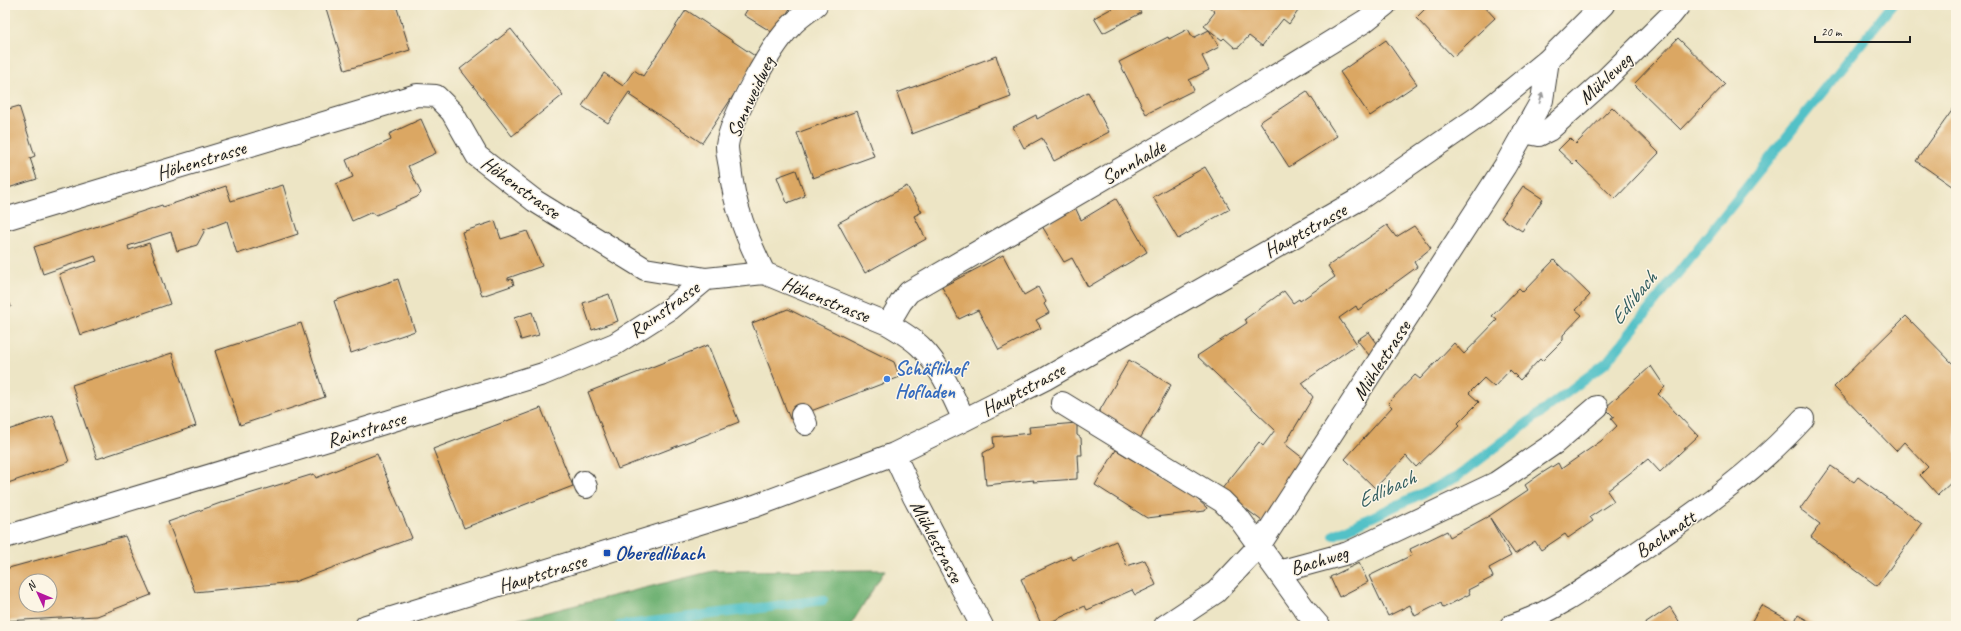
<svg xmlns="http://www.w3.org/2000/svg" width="1961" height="631" viewBox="0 0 1961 631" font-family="Caveat,sans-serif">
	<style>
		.forest { fill: #72b376; stroke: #476849 }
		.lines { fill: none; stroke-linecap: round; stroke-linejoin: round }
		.stream { stroke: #52c1c7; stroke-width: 10 }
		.building { fill: #dba763; fill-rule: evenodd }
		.minor-casing { stroke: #3b3a35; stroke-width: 24 }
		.minor { stroke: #fff; stroke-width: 22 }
		.oneway { fill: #999 }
		.shop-dot { fill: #3f7fe0; stroke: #fcf5e5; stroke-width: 1.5 }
		.transit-dot { fill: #1a4fb4; stroke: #fcf5e5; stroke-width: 1.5 }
		.labels { text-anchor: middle; stroke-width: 3; stroke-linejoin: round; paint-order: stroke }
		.street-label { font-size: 20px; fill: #1c1c1c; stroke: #fcf5e5 }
		.shop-label { font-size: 20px; font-weight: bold; fill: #366cbe; stroke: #fcf5e5; text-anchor: start }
		.transit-label { font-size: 20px; font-weight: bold; fill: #164399; stroke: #fcf5e5; text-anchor: start }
		.water-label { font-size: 21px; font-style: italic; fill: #325e60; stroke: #fcf5e5 }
	</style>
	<rect width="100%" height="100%" fill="#fcf5e5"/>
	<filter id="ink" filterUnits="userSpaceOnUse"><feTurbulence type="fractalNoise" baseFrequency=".025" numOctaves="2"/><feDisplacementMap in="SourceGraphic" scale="8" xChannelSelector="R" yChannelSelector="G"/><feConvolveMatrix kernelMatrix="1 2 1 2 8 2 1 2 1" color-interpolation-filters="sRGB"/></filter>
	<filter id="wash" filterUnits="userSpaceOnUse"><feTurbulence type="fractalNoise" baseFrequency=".012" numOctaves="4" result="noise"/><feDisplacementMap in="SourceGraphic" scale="16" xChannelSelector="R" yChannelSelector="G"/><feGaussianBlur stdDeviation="0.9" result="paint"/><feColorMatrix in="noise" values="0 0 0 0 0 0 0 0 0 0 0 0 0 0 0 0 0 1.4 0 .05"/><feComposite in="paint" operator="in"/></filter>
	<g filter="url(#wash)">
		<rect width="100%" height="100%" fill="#ede5c5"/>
		<path class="forest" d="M885,570l-35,56h-358l221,-55z"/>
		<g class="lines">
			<path class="stream" d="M1334,535l123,-58 150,-115 285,-357
				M619,626l204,-26"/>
		</g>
		<g id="blocks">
			<path class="building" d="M325,5h71l14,45 -65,20z
				M750,5h42l-17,29 -31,-19z
				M1118,5h18l5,8 -38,20 -9,-15z
				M1207,5h83l8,6 -9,13 -6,-5 -21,27 -13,-10 -10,11 -4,1 -11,-10 -2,2 -13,-10 10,17 -17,9 7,14 -20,10 5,10 -48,24 -27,-52 49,-25 1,2 19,-10 5,9 16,-8 -5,-4 11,-14z
				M1429,5h54l12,13 -42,39 -37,-39z
				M686,10l72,48 -56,85 -73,-48 2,-2 -2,-1 -21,31 -26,-17 22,-33 19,13 11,-16 9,6z
				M511,29l52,66 -51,41 -52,-67z
				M1678,38l47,46 -44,46 -47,-46z
				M1386,40l31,44 -47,32 -30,-44z
				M996,56l15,41 -99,37 -15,-41z
				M1307,91l30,45 -48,31 -29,-45z
				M1088,92l21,40 -55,29 -12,-23 -18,10 -11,-21 23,-12 1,4z
				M1956,105v84l-40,-28z
				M19,106l16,50 -5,2 7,21 -32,10v-79z
				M1612,107l47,46 -44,46 -39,-38 -3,3 -15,-14 12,-12 6,6z
				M857,111l17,45 -61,22 -16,-45z
				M421,119l15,34 -28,13 13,27 -4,4 -41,18 -4,-3 -20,9 -16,-37 17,-7 -7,-17 45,-20 -2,-6z
				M1205,167l25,42 -52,30 -25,-42z
				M796,170l9,26 -18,7 -10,-26z
				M283,185l15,49 -61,20 -10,-33 -24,9 1,2 -7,13 -20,6 -6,-19 -43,14 1,4 20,-7 21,61 -90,31 -21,-61 38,-13 -2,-5 -52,18 -9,-27 128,-42 1,2 63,-21 5,15z
				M907,186l15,26 -8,4 12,23 -61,34 -27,-50z
				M1523,186l20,13 -21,32 -21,-13z
				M1116,199l31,53 -59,35 -16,-29 -8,4 -22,-36 33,-19 6,13z
				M495,221l6,18 26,-8 15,35 -34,12v2l4,-1 2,6 -32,11 -20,-64z
				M1387,225l9,12 18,-11 17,22 -17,14 3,5 -59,43 -2,-4 -17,12 18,26 -55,39 11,14 -28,47 19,15 -10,12 4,3 -36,47 -41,-31 38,-48 4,4 12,-16 -78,-74 50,-33 -2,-4 39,-28 9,12 6,-4 1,2 35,-24 -7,-11z
				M1003,255l21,40 14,-8 8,15 -2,2 5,9 -13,7 5,8 -42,22 -21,-40 -19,9 -17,-32z
				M1554,260l36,35 -14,15 6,5 -19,20v5l-21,21 -2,-2 -20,21 -10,-10 -16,17 -10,-9 -15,15 10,9 -21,21 2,2 -44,42 -10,-11 -31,32 -30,-29 47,-52 -4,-4 27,-28 5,4 34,-36 10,11 33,-34 -5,-4 27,-28 4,4z
				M398,279l17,52 -64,22 -17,-52z
				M5,291l6,16 -6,2z
				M609,294l9,27 -26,9 -9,-27z
				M788,309l106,53 6,15 -110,42 -38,-96z
				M532,312l7,23 -18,5 -7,-22z
				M1906,316l50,51v111l-18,17 -18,-20 8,-8 -24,-25 -8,9 -62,-64z
				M301,323l24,74 -85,28 -25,-74z
				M1369,332l10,14 -10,9 -12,-15z
				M708,345l31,77 -121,47 -30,-77z
				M172,353l24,73 -99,33 -25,-74z
				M1129,360l42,25 -33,57 -42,-25z
				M1651,366l14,21 -7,7 40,42 -38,36 -12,-13 -41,32 7,10 -24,16 3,4 -25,17 -3,-4 -24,16 -6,-9 -20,13 -25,-36 21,38 -22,12 4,9 -25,13 2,4 -27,14 -2,-5 -26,13 -5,-11 -22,11 -19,-40 43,-21 -2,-6 37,-18 3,6 39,-21 39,-26 -3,-5 14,-10 19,-12 3,6 40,-28 16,-15 -6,-7 3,-2 -9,-9z
				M541,408l32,78 -109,42 -31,-79z
				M53,415l16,47 -64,22v-53z
				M1077,423v12l4,3 1,17h-4l1,18h-2v6l-44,3 1,-2 -48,5 -3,-32 11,-6 -1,-10 37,-4 -1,-6z
				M1116,450l80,48 11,10 -2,3 -58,7 -52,-33z
				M377,454l35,84 -118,44 -99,10 -27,-70 58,-21 88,-27 2,4z
				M1831,466l23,16 4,-5 64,47 -45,62 -66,-49 9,-13 -20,-15z
				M125,536l26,59 -54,21 -92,5v-52zM26,581h24v24h-24z
				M1116,541l11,25 18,-6 11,25 -21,10 -3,-5 -45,20 -2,-4 -43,20 -21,-47 50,-23 2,4z
				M1359,563l9,19 -29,15 -9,-20z
				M1761,605l33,18 4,-8 20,11h-69z
				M1670,607l12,19h-40z"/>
		</g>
	</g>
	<g filter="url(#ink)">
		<use href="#blocks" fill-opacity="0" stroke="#3b3a35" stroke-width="1"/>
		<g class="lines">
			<defs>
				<path id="minor" d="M1523,132l16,3 10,-5 56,-50 66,-65 8,-10
					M5,219l412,-124 19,1 16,16 25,44 58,45 110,68 61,10 58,-6 124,51c12,7 24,14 33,23 20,20 32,49 43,73
					M764,273c-17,-35 -30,-66 -34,-106 -1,-6 -3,-14 -3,-21 3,-27 44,-100 64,-120 7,-8 17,-14 25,-21
					M888,324l13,-22 8,-10 280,-163 176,-108 20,-16
					M1062,403l160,98 16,16 40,55 70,-19 148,-70 59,-40 42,-36
					M802,415l4,9
					M894,454l20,43 68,129
					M584,482l2,5
					M5,537l343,-103 195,-60 72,-30 55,-35 36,-30
					M1278,572l28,39 13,15
					M366,626l389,-120 139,-52 70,-34 81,-41 313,-179 123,-85 67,-55 55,-55
					M1165,626l51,-34 43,-46 246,-380 37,-66 6,-40
					M1511,626c44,-14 82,-43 120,-69 61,-42 122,-83 172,-138"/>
			</defs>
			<use href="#minor" class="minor-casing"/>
			<use href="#minor" class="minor"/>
		</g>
		<defs><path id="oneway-solid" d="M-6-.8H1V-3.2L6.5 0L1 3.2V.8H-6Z"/></defs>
		<use class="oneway" href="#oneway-solid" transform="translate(1541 98) rotate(-73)"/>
	</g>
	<circle class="shop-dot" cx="887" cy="379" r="4"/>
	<rect class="transit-dot" x="603" y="549" width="8" height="8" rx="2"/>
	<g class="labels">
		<g class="street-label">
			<text transform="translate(1605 78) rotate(-43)" y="7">Mühleweg</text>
			<text transform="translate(750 97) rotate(-65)" y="7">Sonnweidweg</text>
			<text transform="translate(201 160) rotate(-17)" y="7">Höhenstrasse</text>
			<text transform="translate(1133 162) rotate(-30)" y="7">Sonnhalde</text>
			<text transform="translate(521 187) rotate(36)" y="7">Höhenstrasse</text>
			<text transform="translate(1305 230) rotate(-29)" y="7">Hauptstrasse</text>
			<text transform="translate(826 299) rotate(22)" y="7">Höhenstrasse</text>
			<text transform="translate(664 309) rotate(-36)" y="7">Rainstrasse</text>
			<text transform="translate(1381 360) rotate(-57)" y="7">Mühlestrasse</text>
			<text transform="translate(1023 389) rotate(-28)" y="7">Hauptstrasse</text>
			<text transform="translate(366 429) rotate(-17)" y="7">Rainstrasse</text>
			<text transform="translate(1665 534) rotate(-34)" y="7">Bachmatt</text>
			<text transform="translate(937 541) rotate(62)" y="7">Mühlestrasse</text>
			<text transform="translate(1319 560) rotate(-17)" y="7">Bachweg</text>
			<text transform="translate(542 573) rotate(-17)" y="7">Hauptstrasse</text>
		</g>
		<g class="shop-label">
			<text x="895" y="375">Schäflihof<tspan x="895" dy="23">Hofladen</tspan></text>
		</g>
		<g class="transit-label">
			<text x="615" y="560">Oberedlibach</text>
		</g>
		<g class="water-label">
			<text transform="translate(1633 298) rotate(-51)" y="7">Edlibach</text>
			<text transform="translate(1386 489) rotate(-25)" y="7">Edlibach</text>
		</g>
	</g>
	<rect width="1961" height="631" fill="none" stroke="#fcf5e5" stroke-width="20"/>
	<g transform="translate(38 593) rotate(314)"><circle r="19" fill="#fcf5e5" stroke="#a29e95"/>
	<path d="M0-3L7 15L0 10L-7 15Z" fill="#b5179e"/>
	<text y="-6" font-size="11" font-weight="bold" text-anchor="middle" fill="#1c1c1c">N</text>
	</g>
	<path d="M1815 36v6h95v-6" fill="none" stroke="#1c1c1c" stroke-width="2"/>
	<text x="1821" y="36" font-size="12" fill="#1c1c1c" stroke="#fcf5e5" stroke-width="3" paint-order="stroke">20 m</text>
</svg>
